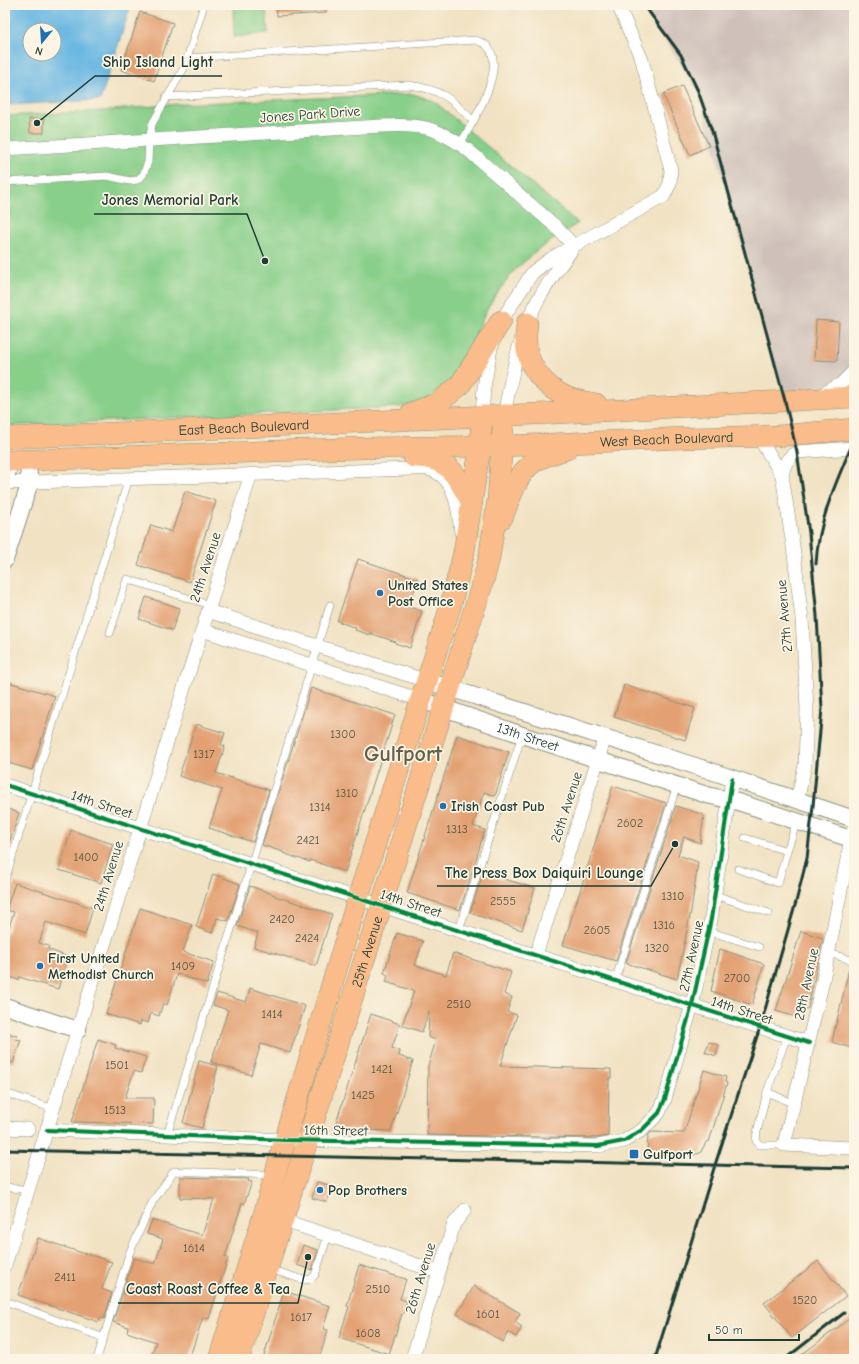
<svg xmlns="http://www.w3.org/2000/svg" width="859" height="1364" viewBox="0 0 859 1364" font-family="'Comic Neue',sans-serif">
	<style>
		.industrial { fill: #cfc1ba }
		.green { fill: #88cf8a; stroke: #54865f }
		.water { fill: #69b7e3; stroke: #447a8c; fill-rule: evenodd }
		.building { fill: #e3a072 }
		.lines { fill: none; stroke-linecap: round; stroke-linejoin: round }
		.service-casing { stroke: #88907c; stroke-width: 8 }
		.minor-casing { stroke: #88907c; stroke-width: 14 }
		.tertiary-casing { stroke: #88907c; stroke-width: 18 }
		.primary-casing { stroke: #88907c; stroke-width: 22 }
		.service { stroke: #fff; stroke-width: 7 }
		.minor { stroke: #fff; stroke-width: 13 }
		.tertiary { stroke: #fff; stroke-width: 16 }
		.primary { stroke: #f9bc8a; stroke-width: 21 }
		.rail { stroke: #1f3d34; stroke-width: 3 }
		.cycleway-casing { stroke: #fcf5e5; stroke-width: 6 }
		.cycleway { stroke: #00873e; stroke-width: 4 }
		.poi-dot { fill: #1f6fb2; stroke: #fcf5e5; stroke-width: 1.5 }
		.labels { text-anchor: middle; stroke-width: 3.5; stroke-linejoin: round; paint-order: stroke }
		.number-label { font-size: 12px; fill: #505644 }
		.street-label { font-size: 14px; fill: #1f3d34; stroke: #fcf5e5 }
		.poi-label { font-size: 14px; font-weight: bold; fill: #1f3d34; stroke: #fcf5e5; text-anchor: start }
		.town-label { font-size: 22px; font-weight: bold; fill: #64604a; stroke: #fcf5e5 }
		.leader { fill: none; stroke: #1f3d34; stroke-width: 1.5 }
		.callout-dot { fill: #1f3d34; stroke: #fcf5e5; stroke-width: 1.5 }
		.callout-label { font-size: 15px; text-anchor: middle; font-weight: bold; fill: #1f3d34; stroke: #fcf5e5; stroke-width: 3.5; stroke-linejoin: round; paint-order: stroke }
	</style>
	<rect width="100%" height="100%" fill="#fcf5e5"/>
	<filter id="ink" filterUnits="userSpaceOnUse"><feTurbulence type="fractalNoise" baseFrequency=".025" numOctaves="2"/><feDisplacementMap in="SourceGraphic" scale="8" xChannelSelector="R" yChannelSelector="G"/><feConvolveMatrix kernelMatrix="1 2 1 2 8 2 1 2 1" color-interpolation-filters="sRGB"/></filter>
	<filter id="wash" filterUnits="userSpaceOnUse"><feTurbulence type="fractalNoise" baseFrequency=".012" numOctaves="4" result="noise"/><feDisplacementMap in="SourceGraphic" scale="16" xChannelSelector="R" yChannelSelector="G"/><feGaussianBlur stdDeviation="0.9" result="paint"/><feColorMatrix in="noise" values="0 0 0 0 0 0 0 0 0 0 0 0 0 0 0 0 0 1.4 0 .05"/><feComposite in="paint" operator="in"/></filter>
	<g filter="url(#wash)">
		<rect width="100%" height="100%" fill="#f1e2c3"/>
		<path class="industrial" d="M643,5h211v392l-69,4 -87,-310z"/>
		<path class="green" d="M233,5h33l2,28 -34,4z
			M413,94l21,7 144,122 -42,28 -22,20 -19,25 -11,19 -12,29 -6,19 -11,16 -33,23 -23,5 -394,19v-310l97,-5 75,-7z"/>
		<path class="water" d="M5,5h126l-31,95 -95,5zM30,30h24v24h-24z"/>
		<g id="blocks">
			<path class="building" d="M276,5h50v8l-49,3z
				M140,12l33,11 -19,58 -33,-11z
				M682,86l27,60 -19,9 -27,-61z
				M29,119h15v14h-14z
				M816,320l23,2 -2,39 -23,-1z
				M185,491l31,10 -26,81 -52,-17 13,-40 21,7z
				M358,559l60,20 -9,28 13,4 -12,37 -15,-5 1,-1 -26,-9v2l-15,-5 1,-2 -19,-7z
				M146,597l34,11 -8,22 -33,-11z
				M5,681l50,15 -23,74 -27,-8z
				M624,685l71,23 -10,32 -71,-23z
				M311,688l84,27 -50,157 -35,-12v2l-16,-5 -11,-4v-1l-21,-7z
				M196,724l29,9 -4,12 4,1 -9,27 53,17 -16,52 -44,-14 13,-38 -43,-14z
				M457,735l52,17 -14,44 -11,-4 -11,34 12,4 -25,80 -53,-17z
				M613,786l53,17 -50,158 -53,-16z
				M676,806l28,9 -4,28 -16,-6 -6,18 20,7 -7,49 -14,68 -51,-16z
				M5,808l14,5 -12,38h-2z
				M71,830l42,14 -12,39 -42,-13z
				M483,873l52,15 -13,42 -52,-17z
				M213,874l27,10 -12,37 -11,-3 -5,15 -16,-6z
				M15,883l78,25 -8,27 -39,-13 -7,21 10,3 -1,3 7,3 13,5 -10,32 -39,-12 -1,3 -13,-5v-36l9,-27 -8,-2z
				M250,886l25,9v1l57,18 -16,52 -62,-19 4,-14 -21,-7z
				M140,908l52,17 -9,27 31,10 -7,22 -30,-10 -10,31 -4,-2 -4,13 -8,-3 -3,10 -7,-2 -1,4 -34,-11z
				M801,931l22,7 -15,70 -15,8 -17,-5z
				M397,933l26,8 -8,24 31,10 7,-22 58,19 -7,22 8,3 -5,15 10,3 -17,51 111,3v9h-2l-1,58 -11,2 -170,-3 1,-69 8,-26 -8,-3 1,-26 -7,21 -20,-7 12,-34 -28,-9 2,-7 -4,-2z
				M720,949l44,15 -12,41 -41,-14z
				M850,965l4,1v83l-22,-7z
				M250,988l55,18 -15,47 -29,-9 -10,31 -40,-13 17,-52 -15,-5 4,-12 29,9z
				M371,1014l29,10 -8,24 8,3 -1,5 14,5 -22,70 -57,-2z
				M5,1032l12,4 -1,3 5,1 -8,23 -8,-3z
				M98,1039l18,6 -1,3 31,9 -5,16 -7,-2 -9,27h29l-1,26 -81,-2z
				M709,1042l10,3 -3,11 -11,-4z
				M199,1061l19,5 -16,62 -19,-5z
				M704,1070l22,7 -1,5 2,1 -18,59 -2,-1 -7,12 -7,2 -46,-1 1,-18 3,-4 33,1z
				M180,1177l69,2 -1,2 4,1 -8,22 -2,-1 -17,54 3,1 -19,61 -6,-2 -14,42h-39l6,-17 -29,-10 1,-5 -15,-5 21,-64 21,6 8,-25 -16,-5 5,-14 50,15 12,-36 -34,-1z
				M317,1182l15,4 -5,16 -15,-4z
				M38,1238l47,16v-1l27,9 -10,27 10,4 -8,26 -4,-1 -1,4 -81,-27z
				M303,1245l15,5 -6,20 -15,-5z
				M818,1261l28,35 -54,42 -28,-35z
				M359,1265l47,14 -6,20 7,2 -4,13h-1l-13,40 -50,-16 10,-31 -2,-1z
				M474,1286l46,27 -5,9 7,5 -6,10 -8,-5 -5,10 -46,-28z
				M284,1291l46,15 -7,23 5,1 -9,29h-56z
				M854,1315v44h-58z"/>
		</g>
	</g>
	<g filter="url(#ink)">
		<use href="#blocks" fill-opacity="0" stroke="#88907c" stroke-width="1"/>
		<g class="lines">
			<defs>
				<path id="service" d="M187,58l289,-18c3,2 9,3 11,6 21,21 -15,78 -27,98
					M166,97l242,-12c33,4 43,13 65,36
					M5,182l102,-6 23,5 7,-1 6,-5 5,-13 1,-21 3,-17 32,-56 20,-63
					M110,633l17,-54 83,26
					M787,851l10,-30
					M738,869l40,14 9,-32 -42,-13
					M5,880l124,-402
					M715,895l54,18
					M459,930l63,-195
					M708,931l51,16
					M829,953l25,8
					M615,981l62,-196
					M767,1092l27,12
					M5,1093l49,16
					M167,1135l90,-289 73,-241
					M784,1145h-24l-4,-4 1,-9 10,-40 20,-56
					M5,1187l24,3
					M269,1269l35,11 7,-1 4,-4 13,-40
					M5,1301l99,37
					M97,1359l32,-105 24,-53 21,-30 98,4"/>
				<path id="minor" d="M5,149l376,-23c40,-2 54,0 87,24l86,75 20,21
					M818,397l23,-13 13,-13
					M504,415c7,-36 15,-81 33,-113 10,-19 23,-36 36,-54
					M482,416l2,-29 7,-39 10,-27 32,-49 19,-14 112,-62 6,-13 1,-13 -29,-110 -24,-55
					M758,436l24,39 11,71 9,73 5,89 -2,57 -8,36
					M782,475c3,-11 5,-18 15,-23l57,-4
					M5,483l406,-14c5,0 11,-1 16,0 29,6 31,40 34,63
					M208,611l219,70
					M202,630l219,70
					M5,785l804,258
					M854,828l-3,11 -29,146 -38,160 70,3
					M536,955l69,-218
					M5,1128l23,1
					M47,1130l238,10 313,6 26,-5 18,-11 17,-17 6,-14 27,-94 19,-86 21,-140
					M282,1220l156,52
					M5,1265l129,-417 117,-374
					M412,1359l42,-135 11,-14"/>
				<g id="tertiary">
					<path d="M5,480l6,-19"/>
					<path d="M5,560l25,-78 -3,-22"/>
					<path d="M427,681l281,89 146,49"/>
					<path id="s1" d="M421,700l107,37 89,29 90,29 31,7 116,38"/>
					<path d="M5,1006l73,24"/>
				</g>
				<g id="primary">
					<path d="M527,323c0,6 -2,13 -1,19 1,25 20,47 43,56 8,3 19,4 27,6"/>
					<path d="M411,413l27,-10 22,-18 41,-64"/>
					<path id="s2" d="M5,438l617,-28 232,-13"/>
					<path d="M414,457c35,-1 43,19 58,46"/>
					<path id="s3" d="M5,461l356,-13 140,-2 184,-8 93,-2 76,-7"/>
					<path d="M502,518c8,-19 15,-45 32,-56 10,-7 22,-9 33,-13"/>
					<path d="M219,1359l45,-145 14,-50 80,-266 92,-290 14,-56 16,-105 2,-31"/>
					<path id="s4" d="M239,1359l245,-781 5,-19 9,-60 6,-84"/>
				</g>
			</defs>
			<use href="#service" class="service-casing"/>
			<use href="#minor" class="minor-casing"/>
			<use href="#tertiary" class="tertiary-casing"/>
			<use href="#primary" class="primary-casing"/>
			<use href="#service" class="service"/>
			<use href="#minor" class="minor"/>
			<use href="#tertiary" class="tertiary"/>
			<use href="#primary" class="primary"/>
			<path class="rail" d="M644,5l37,50 17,36 14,40 73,270 12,51 12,81 8,83 5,93 -9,97 -6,52 -11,44 -36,125 -45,138 -60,194
				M816,564c2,-43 21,-84 38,-124
				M5,1150l849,18
				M785,1359l59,-46"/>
			<defs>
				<path id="cycleway" d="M5,785l804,258
					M47,1130l238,10 313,6 26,-5 18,-11 17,-17 6,-14 27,-94 19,-86 21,-140"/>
			</defs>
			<use href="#cycleway" class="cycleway-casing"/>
			<use href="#cycleway" class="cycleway"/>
		</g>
	</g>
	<g class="poi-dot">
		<circle cx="380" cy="593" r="4"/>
		<circle cx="443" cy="806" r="4"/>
		<circle cx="40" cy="966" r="4"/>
		<rect x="629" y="1149" width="10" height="10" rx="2"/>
		<circle cx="320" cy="1190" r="4"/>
	</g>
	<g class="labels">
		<g class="number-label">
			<text x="343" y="738">1300</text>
			<text x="204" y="758">1317</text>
			<text x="347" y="797">1310</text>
			<text x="320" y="811">1314</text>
			<text x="630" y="827">2602</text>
			<text x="457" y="833">1313</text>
			<text x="308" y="844">2421</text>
			<text x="86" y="861">1400</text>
			<text x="673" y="900">1310</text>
			<text x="503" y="905">2555</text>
			<text x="282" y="923">2420</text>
			<text x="664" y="929">1316</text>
			<text x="597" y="934">2605</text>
			<text x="307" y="942">2424</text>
			<text x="657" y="952">1320</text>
			<text x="183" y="970">1409</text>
			<text x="737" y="982">2700</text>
			<text x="459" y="1008">2510</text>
			<text x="272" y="1018">1414</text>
			<text x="117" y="1069">1501</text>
			<text x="382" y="1073">1421</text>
			<text x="363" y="1099">1425</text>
			<text x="115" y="1114">1513</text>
			<text x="194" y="1252">1614</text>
			<text x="65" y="1281">2411</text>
			<text x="378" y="1293">2510</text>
			<text x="805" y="1304">1520</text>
			<text x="488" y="1318">1601</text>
			<text x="301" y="1321">1617</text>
			<text x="368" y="1337">1608</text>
		</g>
		<g class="street-label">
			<text transform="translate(310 114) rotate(-4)" y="5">Jones Park Drive</text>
			<text dy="5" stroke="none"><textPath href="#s2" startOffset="239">East Beach Boulevard</textPath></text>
			<text dy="5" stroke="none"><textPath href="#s3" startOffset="662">West Beach Boulevard</textPath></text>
			<text transform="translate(205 567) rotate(-72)" y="5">24th Avenue</text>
			<text transform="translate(784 616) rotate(-95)" y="5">27th Avenue</text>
			<text dy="5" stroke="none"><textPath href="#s1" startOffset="113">13th Street</textPath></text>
			<text transform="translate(102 804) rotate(18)" y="5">14th Street</text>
			<text transform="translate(566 807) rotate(-72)" y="5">26th Avenue</text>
			<text transform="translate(108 876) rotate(-73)" y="5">24th Avenue</text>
			<text transform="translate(411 903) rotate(18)" y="5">14th Street</text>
			<text dy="5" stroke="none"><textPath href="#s4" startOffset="427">25th Avenue</textPath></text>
			<text transform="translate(691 956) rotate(-78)" y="5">27th Avenue</text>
			<text transform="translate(806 984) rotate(-78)" y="5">28th Avenue</text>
			<text transform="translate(742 1010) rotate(18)" y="5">14th Street</text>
			<text transform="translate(336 1130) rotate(1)" y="5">16th Street</text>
			<text transform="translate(420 1278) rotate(-73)" y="5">26th Avenue</text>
		</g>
		<g class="poi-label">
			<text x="388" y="590">United States<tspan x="388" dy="16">Post Office</tspan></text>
			<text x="451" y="811">Irish Coast Pub</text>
			<text x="48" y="963">First United<tspan x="48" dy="16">Methodist Church</tspan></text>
			<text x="643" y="1159">Gulfport</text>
			<text x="328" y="1195">Pop Brothers</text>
		</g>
		<g class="town-label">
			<text x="403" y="761">Gulfport</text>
		</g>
	</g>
	<path class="leader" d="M37 123L95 76H222M265 261L247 214H94M675 844L651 886H437M308 1257L298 1303H118"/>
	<g class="callout-dot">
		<circle cx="37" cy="123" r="4"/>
		<circle cx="265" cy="261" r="4"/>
		<circle cx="675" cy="844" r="4"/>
		<circle cx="308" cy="1257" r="4"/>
	</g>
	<g class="callout-label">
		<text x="158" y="67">Ship Island Light</text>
		<text x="170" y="205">Jones Memorial Park</text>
		<text x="544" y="878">The Press Box Daiquiri Lounge</text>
		<text x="208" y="1294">Coast Roast Coffee &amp; Tea</text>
	</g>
	<rect width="859" height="1364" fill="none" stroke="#fcf5e5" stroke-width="20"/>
	<g transform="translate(42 42) rotate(198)"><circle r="19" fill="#fcf5e5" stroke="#a4ab9e"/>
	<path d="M0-3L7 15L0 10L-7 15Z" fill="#1f6fb2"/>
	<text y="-6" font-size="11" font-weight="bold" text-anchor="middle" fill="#1f3d34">N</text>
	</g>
	<path d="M709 1334v6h90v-6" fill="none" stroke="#1f3d34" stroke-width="2"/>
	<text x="715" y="1334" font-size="12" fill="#1f3d34" stroke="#fcf5e5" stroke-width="3" paint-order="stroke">50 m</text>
</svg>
